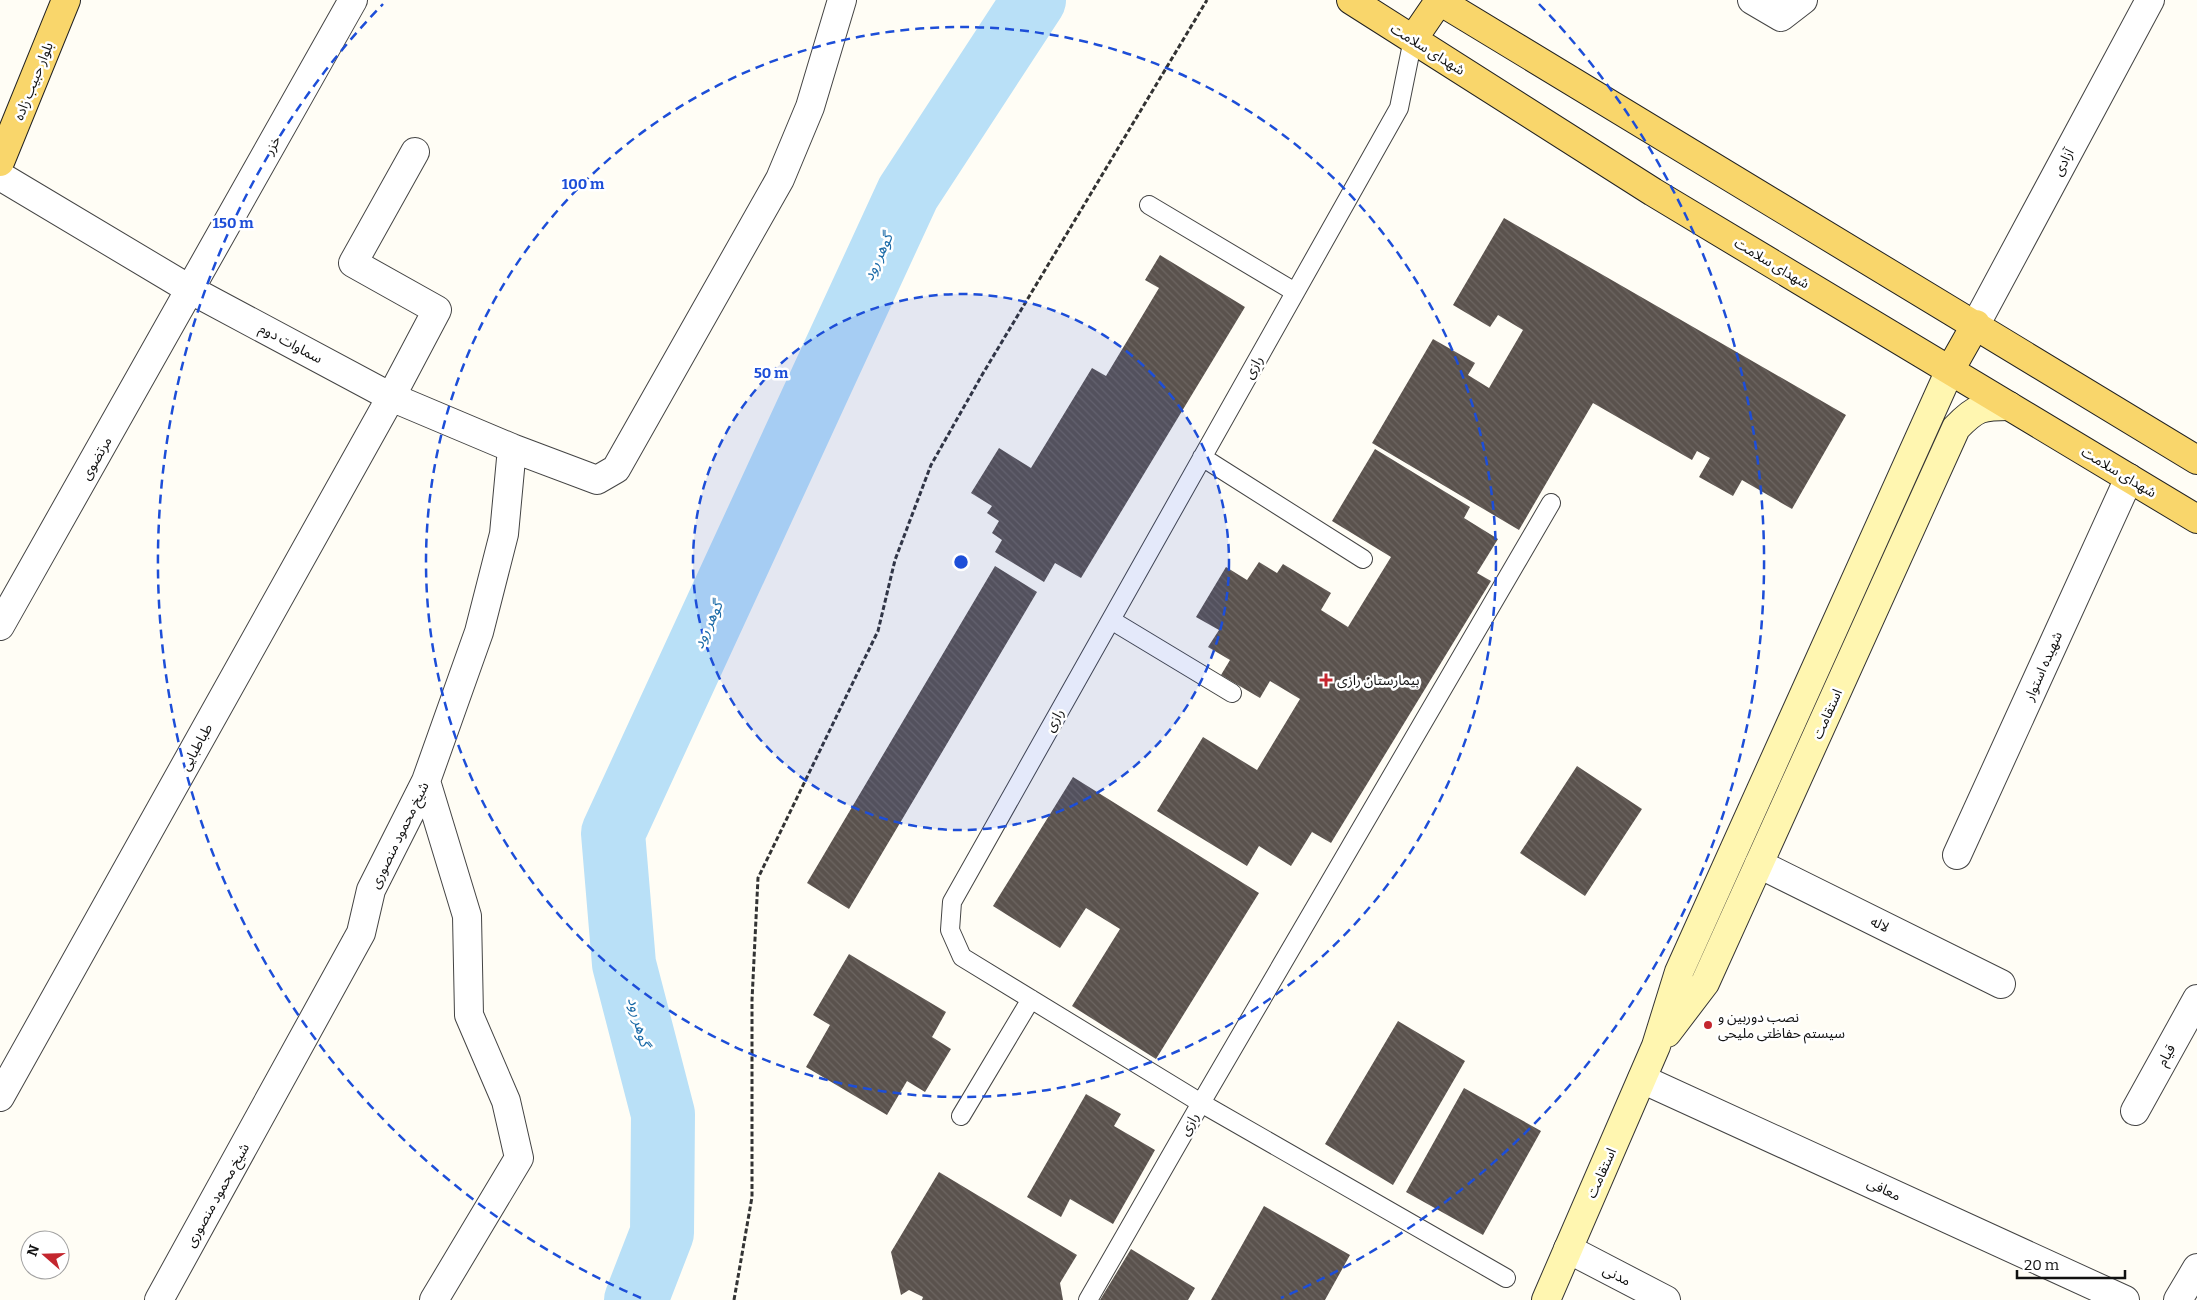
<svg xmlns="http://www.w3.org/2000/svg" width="2197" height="1300" viewBox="0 0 2197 1300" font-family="Bitter,'Noto Sans Arabic',serif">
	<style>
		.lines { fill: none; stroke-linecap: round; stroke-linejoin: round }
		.river { stroke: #b9e0f7; stroke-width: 64 }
		.building { fill: url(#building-back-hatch) }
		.service-casing { stroke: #444; stroke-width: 20 }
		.minor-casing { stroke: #444; stroke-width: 30 }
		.secondary-casing { stroke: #333; stroke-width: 30 }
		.primary-casing { stroke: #222; stroke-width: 30 }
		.path { stroke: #333; stroke-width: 3; stroke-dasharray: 5 2.5; stroke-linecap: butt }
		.service { stroke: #fff; stroke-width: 18 }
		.minor { stroke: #fff; stroke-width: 28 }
		.secondary { stroke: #fff6b0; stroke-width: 28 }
		.primary { stroke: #f9d66b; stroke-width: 28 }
		.ring { fill: none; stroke: #1d4ed8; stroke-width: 2.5; stroke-dasharray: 9 6 }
		.poi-dot { fill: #c4262e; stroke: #fff; stroke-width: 2 }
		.labels { text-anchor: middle; stroke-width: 5; stroke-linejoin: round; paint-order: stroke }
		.street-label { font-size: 14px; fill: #111; stroke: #fff }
		.poi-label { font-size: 14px; fill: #111; stroke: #fff; text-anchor: start }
		.water-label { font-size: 15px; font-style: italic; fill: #1768a6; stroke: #fff }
		.centre { fill: #1d4ed8; stroke: #fff; stroke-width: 2.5 }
		.ring-label { font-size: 15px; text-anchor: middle; font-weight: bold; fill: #1d4ed8; stroke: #fff; stroke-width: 5; stroke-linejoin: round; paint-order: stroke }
	</style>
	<defs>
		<pattern id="building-back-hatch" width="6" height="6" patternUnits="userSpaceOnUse" patternTransform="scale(1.25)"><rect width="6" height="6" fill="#5a524d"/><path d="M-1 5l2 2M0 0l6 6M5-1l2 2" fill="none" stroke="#6d6662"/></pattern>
	</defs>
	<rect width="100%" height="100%" fill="#fffdf5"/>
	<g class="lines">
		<path class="river" d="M636,1300l26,-67 1,-119 -39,-150 -11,-131 295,-640 126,-193"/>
	</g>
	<path class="building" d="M1504,218l342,197 -54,94 -50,-29 -9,16 -34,-19 11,-19 -13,-7 -5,9 -99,-57 -74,127 -147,-87 61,-104 42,24 -7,12 21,13 34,-58 -25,-15 -8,12 -37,-22z
		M1160,255l85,52 -164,271 -26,-15 -11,19 -49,-30 7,-12 -10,-7 7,-12 -12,-8 5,-7 -21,-13 28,-45 32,20 61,-100 14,8 53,-88 -14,-8z
		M1375,449l95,58 -6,11 34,21 -21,34 14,8 -160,262 -19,-11 -21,34 -32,-20 -12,20 -90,-55 46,-74 54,33 43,-71 -30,-18 -10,17 -39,-23 9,-15 -22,-13 11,-17 -23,-13 30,-50 21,13 12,-18 18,11 6,-9 48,29 -10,17 27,17 43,-70 -59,-36z
		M995,566l42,26 -188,317 -42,-26z
		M1577,766l65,43 -57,87 -65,-43z
		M1073,777l186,116 -103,166 -84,-53 48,-77 -34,-21 -26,40 -67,-42z
		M849,954l97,58 -14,25 19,12 -26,43 -18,-11 -20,34 -81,-48 24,-42 -17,-10z
		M1398,1021l67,40 -72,124 -68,-41z
		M1464,1088l77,43 -58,104 -77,-43z
		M1086,1094l35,20 -7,12 41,24 -42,74 -43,-25 -9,18 -34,-20z
		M939,1172l138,83 -17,28 3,17h-141l1,-3 -14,-7 -8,5 -10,-43z
		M1264,1206l86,49 -25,45h-114z
		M1131,1249l64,39 -7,12h-88z"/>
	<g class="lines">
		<defs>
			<path id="service" d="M1149,205l146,87
				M1202,457l161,102
				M1111,620l121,73
				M961,1116l70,-117
				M1506,1278l-305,-175 350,-600
				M1088,1300l113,-197 -239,-146 -12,-27 2,-28 447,-794 14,-69"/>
			<path id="minor" d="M1752,0l29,17 22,-17
				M0,176l191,114 200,107 121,51 85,32 19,-11 164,-290 30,-72 32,-107
				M1976,324l174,-324
				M0,626l353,-626
				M426,781l41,135 2,99 37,86 13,57 -85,142
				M1957,855l172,-377
				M1759,864l242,120
				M1642,1079l483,221
				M0,1097l391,-700 46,-87 -84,-47 62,-111
				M2135,1111l62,-112
				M1568,1249l98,51
				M159,1300l202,-367 10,-43 55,-109 53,-149 25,-98 8,-86
				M2178,1300l19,-32"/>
			<path id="secondary" d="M1667,1033l38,-50 251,-555c20,-21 26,-22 53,-22
				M1546,1300l110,-254 23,-74 271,-602"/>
			<path id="primary" d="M1351,0l302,192 544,327
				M1438,0l759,460
				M1413,39l26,-38
				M0,162l66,-162
				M1950,370l26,-46"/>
		</defs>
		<use href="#service" class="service-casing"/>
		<use href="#minor" class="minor-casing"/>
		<use href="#secondary" class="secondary-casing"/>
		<use href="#primary" class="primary-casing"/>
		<path class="path" d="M734,1300l18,-103v-197l6,-122 120,-247 17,-71 36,-95 51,-90 225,-375"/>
		<use href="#service" class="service"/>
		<use href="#minor" class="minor"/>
		<use href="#secondary" class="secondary"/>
		<use href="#primary" class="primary"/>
	</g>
	<circle cx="961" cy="562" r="268" fill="#1d4ed8" fill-opacity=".12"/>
	<g class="ring">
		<circle cx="961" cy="562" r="268"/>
		<circle cx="961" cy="562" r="535"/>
		<path d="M641 1298A803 803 0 0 1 383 4M1539 4A803 803 0 0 1 1281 1298"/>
	</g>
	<g class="poi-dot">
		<path d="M1323.5 672.5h5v5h5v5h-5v5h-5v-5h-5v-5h5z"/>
		<circle cx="1708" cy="1025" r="5"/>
	</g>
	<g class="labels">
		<g class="street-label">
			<text transform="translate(1428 49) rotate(32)" y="5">شهدای سلامت</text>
			<text transform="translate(33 81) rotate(-68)" y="5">بلوار حبیب زاده</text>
			<text transform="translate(272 145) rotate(-61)" y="5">خزر</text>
			<text transform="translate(2063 162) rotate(-62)" y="5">آزادی</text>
			<text transform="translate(1772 263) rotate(31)" y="5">شهدای سلامت</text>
			<text transform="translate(291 343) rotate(28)" y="5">سماوات دوم</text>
			<text transform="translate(1253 367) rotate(-61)" y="5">رازی</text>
			<text transform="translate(96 458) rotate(-60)" y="5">مرتضوی</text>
			<text transform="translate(2119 472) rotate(31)" y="5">شهدای سلامت</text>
			<text transform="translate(2043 666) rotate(-66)" y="5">شهیده استوار</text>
			<text transform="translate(1827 714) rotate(-66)" y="5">استقامت</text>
			<text transform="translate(1054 720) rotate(-61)" y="5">رازی</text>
			<text transform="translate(196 747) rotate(-61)" y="5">طباطبایی</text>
			<text transform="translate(399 835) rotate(-64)" y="5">شیخ محمود منصوری</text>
			<text transform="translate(1880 924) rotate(26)" y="5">لاله</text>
			<text transform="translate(2166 1055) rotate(-61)" y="5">قیام</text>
			<text transform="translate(1189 1124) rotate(-60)" y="5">رازی</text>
			<text transform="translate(1601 1173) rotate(-66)" y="5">استقامت</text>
			<text transform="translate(1884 1189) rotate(25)" y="5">معافی</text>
			<text transform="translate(217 1195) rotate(-61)" y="5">شیخ محمود منصوری</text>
			<text transform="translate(1617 1275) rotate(27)" y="5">مدنی</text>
		</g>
		<g class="poi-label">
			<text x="1337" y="685">بیمارستان رازی</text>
			<text x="1718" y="1022">نصب دوربین و<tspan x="1718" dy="16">سیستم حفاظتی ملیحی</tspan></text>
		</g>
		<g class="water-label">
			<text transform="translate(878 257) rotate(-65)" y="5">گوهر رود</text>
			<text transform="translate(708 625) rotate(-65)" y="5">گوهر رود</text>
			<text transform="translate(639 1022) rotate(75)" y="5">گوهر رود</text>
		</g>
	</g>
	<circle cx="961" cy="562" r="8" class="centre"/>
	<g class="ring-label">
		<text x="583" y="189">100 m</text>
		<text x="233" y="228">150 m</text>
		<text x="771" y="378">50 m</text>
	</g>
	<g transform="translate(45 1255) rotate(290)"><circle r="24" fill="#ffffff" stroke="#a0a0a0"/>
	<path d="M0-4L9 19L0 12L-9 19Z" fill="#c4262e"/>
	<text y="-8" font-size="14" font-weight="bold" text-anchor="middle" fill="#111111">N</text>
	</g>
	<path d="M2017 1270v8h108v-8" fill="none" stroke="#111111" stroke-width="2.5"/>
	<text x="2024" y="1270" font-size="15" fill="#111111" stroke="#ffffff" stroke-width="4" paint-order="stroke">20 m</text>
</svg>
